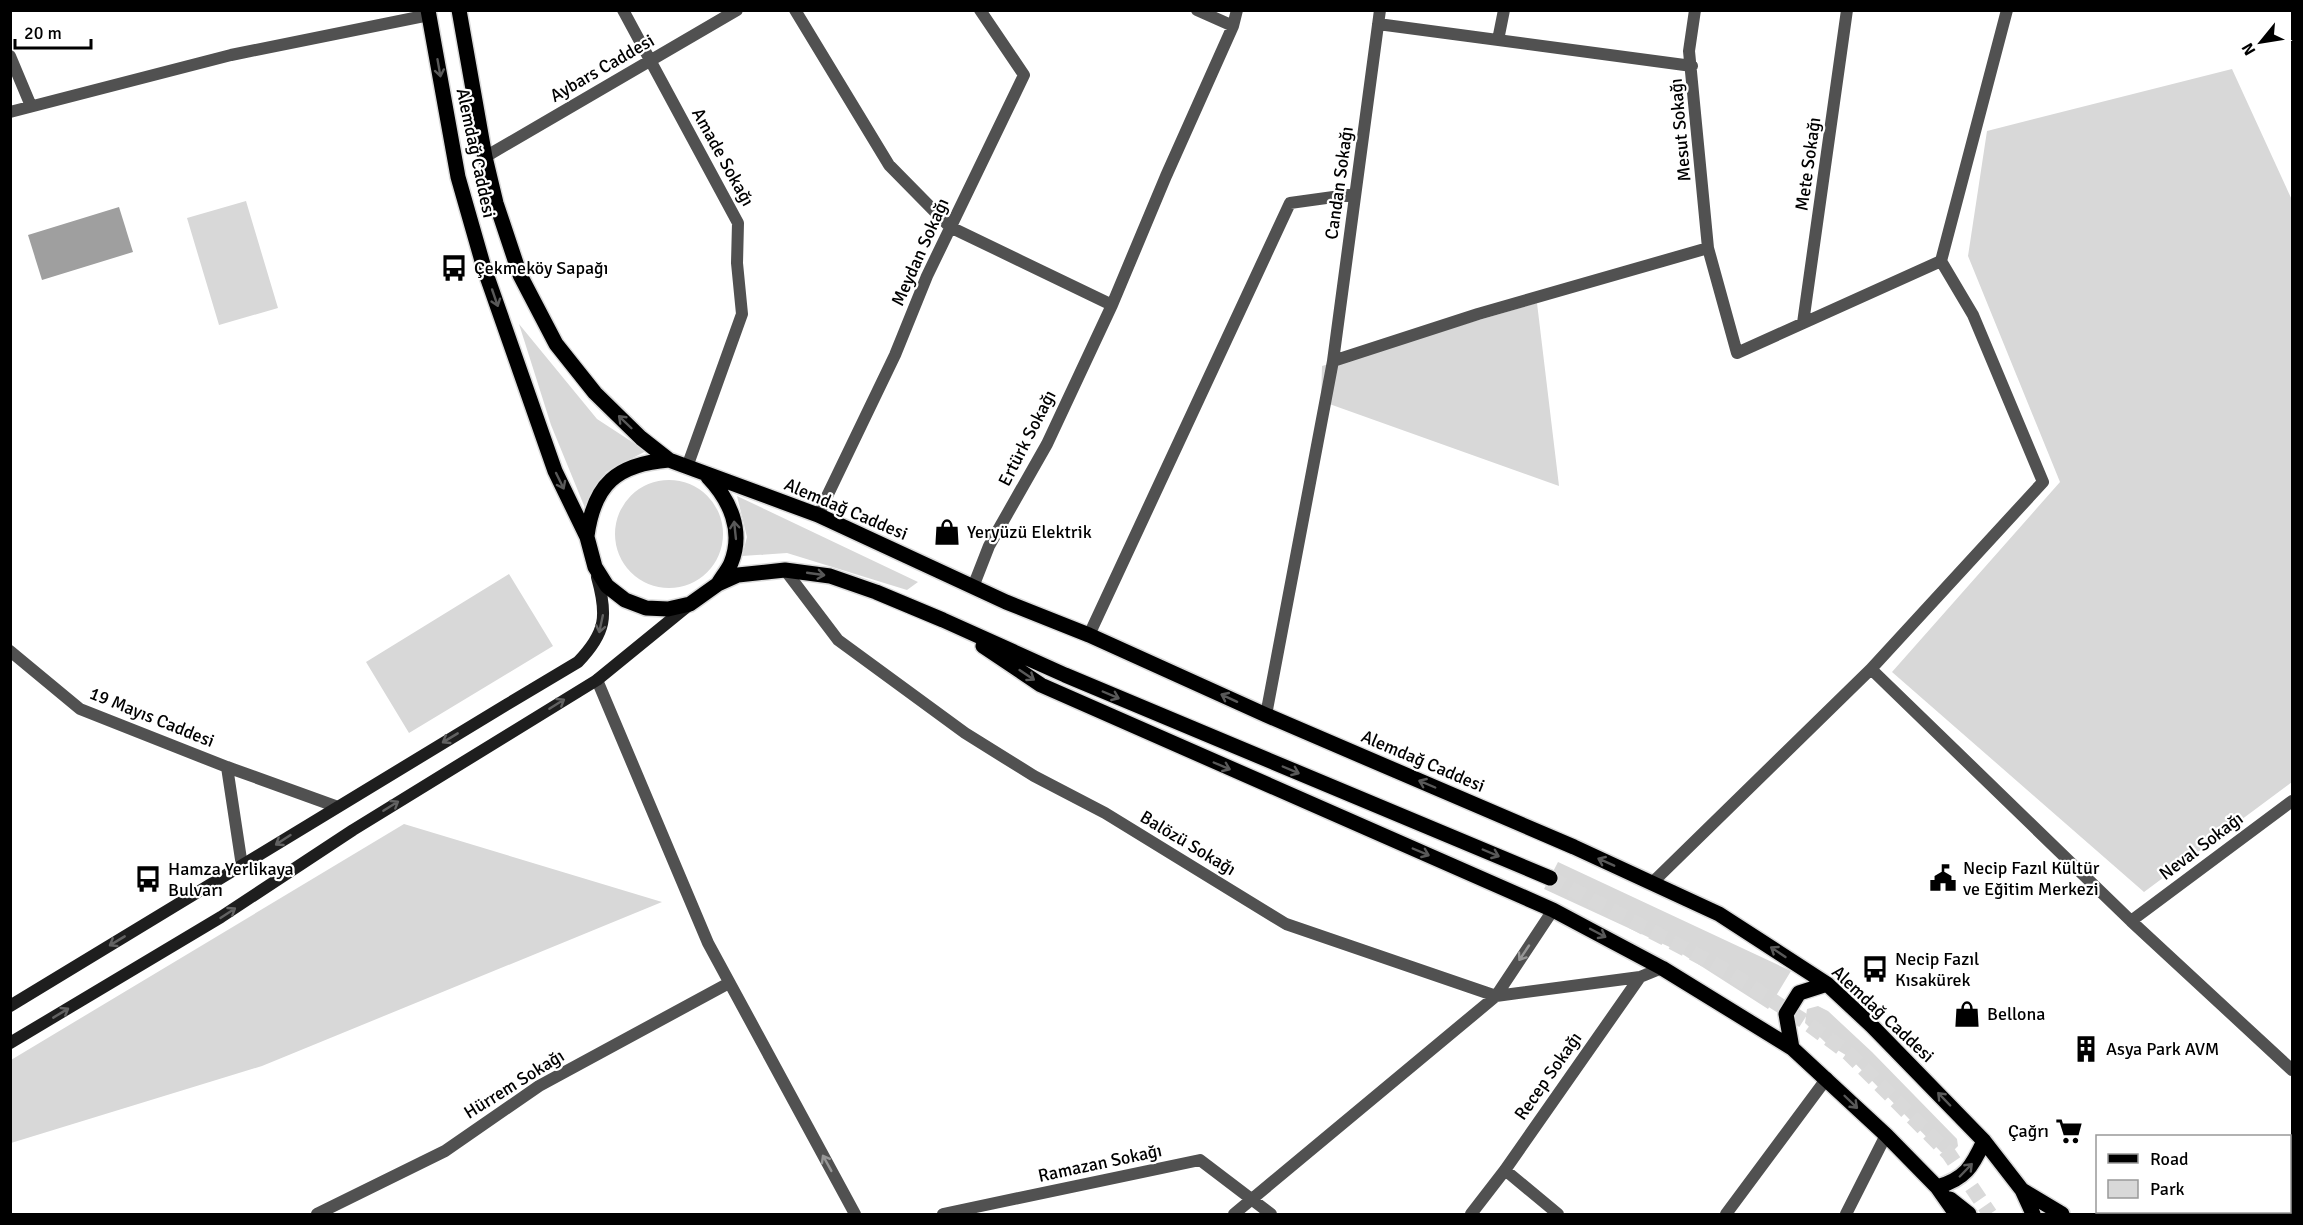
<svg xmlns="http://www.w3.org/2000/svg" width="2303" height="1225" viewBox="0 0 2303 1225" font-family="Signika,sans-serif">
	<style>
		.green { fill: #d8d8d8 }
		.water { fill: #9f9f9f }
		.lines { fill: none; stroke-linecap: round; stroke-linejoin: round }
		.primary-tunnel { stroke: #d9d9d9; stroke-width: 15; stroke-dasharray: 15 8; stroke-linecap: butt }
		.primary-casing { stroke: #dbdbdb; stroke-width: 18 }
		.minor { stroke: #515151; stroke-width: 12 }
		.tertiary { stroke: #515151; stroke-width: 12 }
		.secondary { stroke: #1e1e1e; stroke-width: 12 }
		.primary { stroke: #000; stroke-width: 15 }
		.oneway { stroke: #595959 }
		.oneway2 { stroke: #626262 }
		.oneway3 { stroke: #979797 }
		.labels { text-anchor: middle; stroke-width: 4.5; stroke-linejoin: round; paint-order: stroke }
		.street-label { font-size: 18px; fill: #000; stroke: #fff }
		.poi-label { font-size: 18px; fill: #000; stroke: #fff; text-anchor: start }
	</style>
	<rect width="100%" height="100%" fill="#fff"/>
	<path class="green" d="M2232,69l60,131v582l-148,110 -252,-220 168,-190 -92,-226 19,-125z
		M246,201l32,107 -59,17 -32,-107z
		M1537,303l22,183 -238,-85 1,-35z
		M519,324l78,95 49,32 -40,21 -21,36 -34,-83z
		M615 534a54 54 0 1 1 108 0a54 54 0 1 1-108 0Z
		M737,496l181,86 -11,8 -120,-37 -45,3 5,-19z
		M509,574l44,72 -144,87 -43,-71z
		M404,824l258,78 -400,164 -251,77v-83z
		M1558,862l233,109 -23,38 -92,-59 -132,-61z
		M1818,1006l10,5 44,41 85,87 1,7 -9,9 -8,-3 -92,-95 -23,-14 -21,-20 2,-14z"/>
	<path class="water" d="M119,207l14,45 -91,28 -14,-45z"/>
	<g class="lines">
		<path class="primary-tunnel" d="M1550,878l177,93 77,50 44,32 101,101 41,60"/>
		<defs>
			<path id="primary" d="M428,10l30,167 26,91 71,203 32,66 8,30 12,19 18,14 21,8 22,1 22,-5 28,-20 20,-9 47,-5 45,6 46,16 67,28 122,55 485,203
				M459,10l26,147 11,46 24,72 36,69 39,49 46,45 28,22 149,55 188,87 83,33 177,80 308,132 145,67 108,70 45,42 112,115 38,49 11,24
				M708,477c22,23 36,54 23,86 -3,7 -9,14 -13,21
				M587,536c7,-52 30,-72 82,-76
				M983,646l58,39 512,225 109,58 130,80 94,87 51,52 19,27
				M1792,1048l-6,-34 13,-21 28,-9
				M1937,1187c28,-8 35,-20 47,-46
				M2022,1190l40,24
				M1950,1199l19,15
				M2290,1202l2,-2
				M2258,1214l8,-2"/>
		</defs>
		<use href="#primary" class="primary-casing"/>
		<path class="minor" d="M623,10l115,213 -1,40 5,51 -55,153
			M795,10l94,155 61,62 162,78 54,-129 67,-150 4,-16
			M1197,10l36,16
			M1695,10l-6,41 19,197
			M1378,24l314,42
			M1498,40l6,-30
			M10,56l21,50
			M10,112l221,-57 198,-40
			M485,157l252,-147
			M1803,323l44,-313
			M1333,361l47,-351
			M818,515l77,-160 32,-79 97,-201 -44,-65
			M785,570l53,70 127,93 69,43 71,37 181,111 210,72 144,-19
			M973,587l16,-41 58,-102 65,-139
			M1089,635l201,-432 65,-9
			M1871,669l172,-187 -70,-167 -32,-54 66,-251
			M597,680l111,263 147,271
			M1266,715l67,-354 145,-47 230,-66 29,105 204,-92
			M1652,883l219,-214 260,252 161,149
			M2131,921l161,-120
			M1505,1170l53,44
			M317,1214l128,-63 94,-65 190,-103
			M943,1214l257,-54 71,54
			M1234,1214l262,-218 57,-86
			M1471,1214l34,-44 135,-193 22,-9
			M1726,1214l101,-136
			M1846,1214l40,-79"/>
		<path class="tertiary" d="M10,651l70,58 147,58 108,39
			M227,767l15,99"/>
		<path class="secondary" d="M10,1006c190,-115 378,-231 568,-344 28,-29 30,-46 19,-85
			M10,1043l211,-126 132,-87 244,-150 92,-75"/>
		<use href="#primary" class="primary"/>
	</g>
	<defs><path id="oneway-shaft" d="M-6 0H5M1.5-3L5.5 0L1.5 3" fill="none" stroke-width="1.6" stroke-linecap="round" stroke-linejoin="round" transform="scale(1.5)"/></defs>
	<g class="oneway">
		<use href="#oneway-shaft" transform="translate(439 68) rotate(80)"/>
		<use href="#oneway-shaft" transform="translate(495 298) rotate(71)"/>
		<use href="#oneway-shaft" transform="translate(625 422) rotate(-136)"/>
		<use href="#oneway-shaft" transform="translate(560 481) rotate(64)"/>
		<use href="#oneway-shaft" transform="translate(735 530) rotate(-96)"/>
		<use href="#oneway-shaft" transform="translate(816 574) rotate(8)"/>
		<use href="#oneway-shaft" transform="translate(1027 675) rotate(34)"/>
		<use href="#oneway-shaft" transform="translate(1111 695) rotate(23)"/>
		<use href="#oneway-shaft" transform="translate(1229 698) rotate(-155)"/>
		<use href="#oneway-shaft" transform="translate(1222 766) rotate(23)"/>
		<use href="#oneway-shaft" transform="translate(1291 770) rotate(23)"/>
		<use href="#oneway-shaft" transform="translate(1427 784) rotate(-157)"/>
		<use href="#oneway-shaft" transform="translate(1421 852) rotate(23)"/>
		<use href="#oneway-shaft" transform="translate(1491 853) rotate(23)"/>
		<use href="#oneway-shaft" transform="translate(1606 862) rotate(-156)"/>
		<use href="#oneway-shaft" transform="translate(1598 933) rotate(28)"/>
		<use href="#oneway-shaft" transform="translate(1778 952) rotate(-146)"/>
		<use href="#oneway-shaft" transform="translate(1944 1099) rotate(-134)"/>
		<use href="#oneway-shaft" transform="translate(1851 1102) rotate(44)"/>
		<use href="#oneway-shaft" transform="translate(1966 1170) rotate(-46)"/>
	</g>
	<g class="oneway2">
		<use href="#oneway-shaft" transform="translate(601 624) rotate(102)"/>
		<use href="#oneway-shaft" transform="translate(557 704) rotate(-32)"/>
		<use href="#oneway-shaft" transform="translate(450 738) rotate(149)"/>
		<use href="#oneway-shaft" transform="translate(391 806) rotate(-32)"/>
		<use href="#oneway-shaft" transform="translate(283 840) rotate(147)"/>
		<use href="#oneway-shaft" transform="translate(228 913) rotate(-33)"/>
		<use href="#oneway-shaft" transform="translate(117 941) rotate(149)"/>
		<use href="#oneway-shaft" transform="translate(61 1013) rotate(-31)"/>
	</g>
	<g class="oneway3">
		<use href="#oneway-shaft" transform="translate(1524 953) rotate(124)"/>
		<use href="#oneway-shaft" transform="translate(827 1163) rotate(-119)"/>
	</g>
	<defs>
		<symbol id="bus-bare" viewBox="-9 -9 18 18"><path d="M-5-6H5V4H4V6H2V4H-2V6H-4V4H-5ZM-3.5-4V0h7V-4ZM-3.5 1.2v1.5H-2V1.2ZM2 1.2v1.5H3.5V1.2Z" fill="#000" stroke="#fff" stroke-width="2.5" paint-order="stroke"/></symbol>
		<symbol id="shop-bare" viewBox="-9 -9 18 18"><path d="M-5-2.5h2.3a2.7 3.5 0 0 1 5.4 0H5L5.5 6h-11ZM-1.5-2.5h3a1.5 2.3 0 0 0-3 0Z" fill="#000" stroke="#fff" stroke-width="2.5" paint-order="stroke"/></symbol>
		<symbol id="civic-bare" viewBox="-9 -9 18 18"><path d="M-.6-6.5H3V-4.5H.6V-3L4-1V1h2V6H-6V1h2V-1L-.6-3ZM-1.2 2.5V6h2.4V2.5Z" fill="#000" stroke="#fff" stroke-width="2.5" paint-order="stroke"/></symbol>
		<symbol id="building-bare" viewBox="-9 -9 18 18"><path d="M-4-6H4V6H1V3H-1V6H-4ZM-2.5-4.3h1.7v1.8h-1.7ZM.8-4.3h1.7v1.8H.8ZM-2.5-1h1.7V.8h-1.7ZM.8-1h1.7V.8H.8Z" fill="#000" stroke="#fff" stroke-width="2.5" paint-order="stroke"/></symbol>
		<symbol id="supermarket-bare" viewBox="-9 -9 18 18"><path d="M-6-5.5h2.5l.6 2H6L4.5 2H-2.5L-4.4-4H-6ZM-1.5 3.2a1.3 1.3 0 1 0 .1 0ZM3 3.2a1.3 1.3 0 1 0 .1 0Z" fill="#000" stroke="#fff" stroke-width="2.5" paint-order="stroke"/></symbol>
	</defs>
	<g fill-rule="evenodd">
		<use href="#bus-bare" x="435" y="249" width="38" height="38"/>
		<use href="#shop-bare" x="928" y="513" width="38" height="38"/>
		<use href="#civic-bare" x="1924" y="859" width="38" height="38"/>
		<use href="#bus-bare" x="129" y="860" width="38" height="38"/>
		<use href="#bus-bare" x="1856" y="950" width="38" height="38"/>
		<use href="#shop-bare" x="1948" y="995" width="38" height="38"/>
		<use href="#building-bare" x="2067" y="1030" width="38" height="38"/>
		<use href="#supermarket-bare" x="2050" y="1112" width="38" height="38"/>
	</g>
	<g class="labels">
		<g class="street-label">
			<text transform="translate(602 68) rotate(-30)" y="6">Aybars Caddesi</text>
			<text transform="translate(1680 130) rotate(-95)" y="6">Mesut Sokağı</text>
			<text transform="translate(476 153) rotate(78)" y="6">Alemdağ Caddesi</text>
			<text transform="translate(723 157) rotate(61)" y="6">Amade Sokağı</text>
			<text transform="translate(1808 164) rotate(-82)" y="6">Mete Sokağı</text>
			<text transform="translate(1339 183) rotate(-82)" y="6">Candan Sokağı</text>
			<text transform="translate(920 252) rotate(-66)" y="6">Meydan Sokağı</text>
			<text transform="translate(1027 438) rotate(-63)" y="6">Ertürk Sokağı</text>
			<text transform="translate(846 509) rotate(23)" y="6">Alemdağ Caddesi</text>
			<text transform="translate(152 717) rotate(22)" y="6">19 Mayıs Caddesi</text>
			<text transform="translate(1423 761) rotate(23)" y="6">Alemdağ Caddesi</text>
			<text transform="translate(1188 843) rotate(31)" y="6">Balözü Sokağı</text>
			<text transform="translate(2201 846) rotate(-37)" y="6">Neval Sokağı</text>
			<text transform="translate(1883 1014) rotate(43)" y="6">Alemdağ Caddesi</text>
			<text transform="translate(1548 1076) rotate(-55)" y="6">Recep Sokağı</text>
			<text transform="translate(514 1084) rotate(-32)" y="6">Hürrem Sokağı</text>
			<text transform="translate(1100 1163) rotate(-12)" y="6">Ramazan Sokağı</text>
		</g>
		<g class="poi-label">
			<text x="474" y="274">Çekmeköy Sapağı</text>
			<text x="967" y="538">Yeryüzü Elektrik</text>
			<text x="1963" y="874">Necip Fazıl Kültür<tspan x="1963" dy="21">ve Eğitim Merkezi</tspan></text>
			<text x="168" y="875">Hamza Yerlikaya<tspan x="168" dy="21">Bulvarı</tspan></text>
			<text x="1895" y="965">Necip Fazıl<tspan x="1895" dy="21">Kısakürek</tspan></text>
			<text x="1987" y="1020">Bellona</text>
			<text x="2106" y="1055">Asya Park AVM</text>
			<text x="2049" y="1137" text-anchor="end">Çağrı</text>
		</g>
	</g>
	<rect width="2303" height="1225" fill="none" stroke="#000000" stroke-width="24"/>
	<rect x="2096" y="1135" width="195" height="78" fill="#ffffff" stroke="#999999" stroke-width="1.5"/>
	<rect x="2108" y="1154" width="30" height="9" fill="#000000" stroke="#999999" stroke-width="1.5"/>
	<text x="2150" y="1165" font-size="18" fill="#000000">Road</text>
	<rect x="2108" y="1180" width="30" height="18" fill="#d8d8d8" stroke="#999999" stroke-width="1.5"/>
	<text x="2150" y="1195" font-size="18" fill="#000000">Park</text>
	<g transform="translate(2261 42) rotate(240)" stroke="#ffffff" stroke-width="4.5" paint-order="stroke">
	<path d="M0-4.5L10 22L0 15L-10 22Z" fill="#000000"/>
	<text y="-9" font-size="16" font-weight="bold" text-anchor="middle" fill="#000000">N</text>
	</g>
	<path d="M15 39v9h76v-9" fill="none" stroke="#000000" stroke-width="3"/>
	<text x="24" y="39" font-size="18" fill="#000000" stroke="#ffffff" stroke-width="4.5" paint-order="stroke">20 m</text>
</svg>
